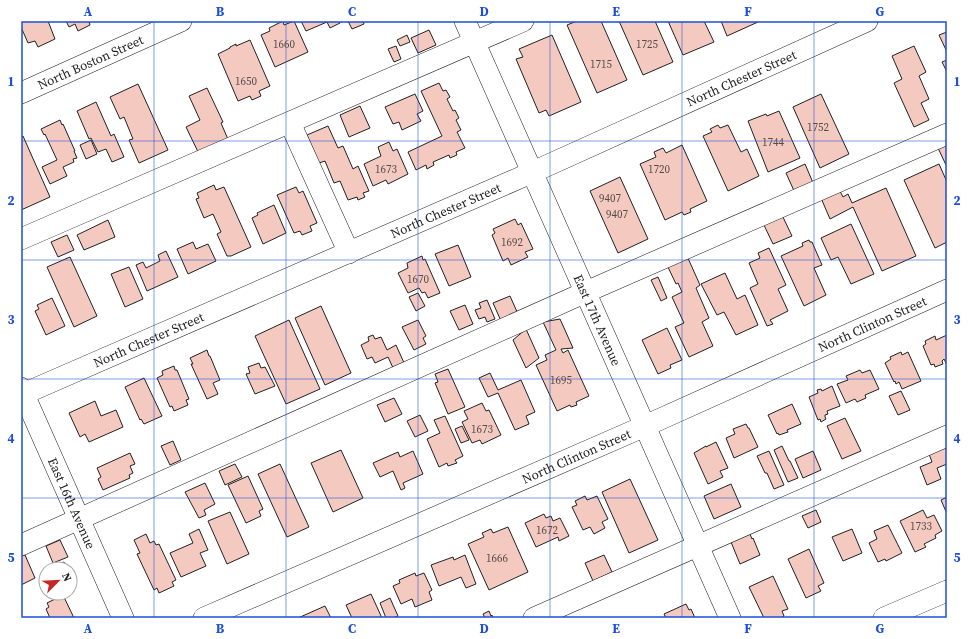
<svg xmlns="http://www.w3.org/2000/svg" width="968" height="639" viewBox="0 0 968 639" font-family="'Source Serif 4',serif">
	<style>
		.building { fill: #f3c9c0; stroke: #222 }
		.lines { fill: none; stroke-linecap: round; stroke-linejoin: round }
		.minor-casing { stroke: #222; stroke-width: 22 }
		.minor { stroke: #fff; stroke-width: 21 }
		.grid { fill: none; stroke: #1d4ed8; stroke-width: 1; stroke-opacity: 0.55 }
		.labels { text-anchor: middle; stroke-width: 3; stroke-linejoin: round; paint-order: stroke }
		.number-label { font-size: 11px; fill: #564c4a }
		.street-label { font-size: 13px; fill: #222; stroke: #fff }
		.neatline { fill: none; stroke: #1d4ed8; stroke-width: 1.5 }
		.grid-label { font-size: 13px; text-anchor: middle; font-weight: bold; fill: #1d4ed8 }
	</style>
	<rect width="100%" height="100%" fill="#fff"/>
	<path class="building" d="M21,21h27l7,18 -17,8 -3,-6 -7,2 -7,-16z
		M66,21h23l1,4 -12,6 -3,-7 -6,3z
		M283,21l1,4 10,-4 14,31 -33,15 -14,-32 9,-4 -1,-3z
		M301,21h38l1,2 -10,5 -3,-6 -21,9z
		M348,21h15l1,3 -12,5z
		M577,21h24l26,59 -30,13 -30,-68z
		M619,21h36l18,41 -30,13z
		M668,21h36l10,21 -31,13z
		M721,21h36l1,1 -31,14z
		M429,30l7,15 -18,8 -7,-15z
		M947,32v20l-8,-17z
		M407,35l3,7 -10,4 -3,-6z
		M552,35l29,67 -32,14 -3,-6 -7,3 -23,-54 7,-2 -4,-8z
		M250,40l20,46 -11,5 2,5 -9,4 -2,-4 -12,5 -20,-47 12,-6v-1l6,-3v2z
		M396,46l5,13 -7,3 -6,-13z
		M914,46l12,26 -7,4 10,23 -8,4 8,17 -15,7 -20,-44 8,-4 -10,-23z
		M947,60v12l-5,-10z
		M439,83l4,8 3,-1 4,7 -3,2 6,12 2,-1 4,8 -3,2 5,10 -4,2 8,16 -9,4 1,3 -7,3 -1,-3 -16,7 1,3 -7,4 -1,-4 -10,5 -8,-18 34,-16 -21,-45z
		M138,84l30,66 -29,13 -10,-23 4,-1 -9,-22 -4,2 -10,-22z
		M207,88l16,34 -2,1 9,21 -29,14 -15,-31 14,-7 -11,-24z
		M415,94l8,17 -6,3 4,7 -19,9 -3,-8 -6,2 -8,-17z
		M821,94l28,60 -29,14 -27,-61z
		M96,102l15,34 3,-2 10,23 -12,5 -6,-13 -8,3 -7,-14 -2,1 -12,-28z
		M360,106l10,22 -21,9 -9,-22z
		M779,111l21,47 -32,14 -20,-51 18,-7 1,2z
		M60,120l2,5 1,-1 12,27h-1l3,7 -4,1 1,3 -11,5 4,9 -17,8 -8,-17 15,-7 -12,-26 -1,1 -3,-6z
		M718,125l2,3 8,-3 13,27 6,-3 12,27 -31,15 -25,-55 9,-4 -2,-3z
		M328,126l10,22 5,-2 10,23 5,-3 11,25 -6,2 2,4 -7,3 -1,-3 -9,3 -8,-19 -6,2 -9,-22 -6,2 -12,-28z
		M23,136l27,61 -29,13v-73z
		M91,140l6,14 -11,5 -6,-14z
		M389,142l4,9 4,-2 11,25 -20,10 -2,-4 -13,6 -9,-22 17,-8 -3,-9z
		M947,144v20l-1,1 -8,-17z
		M682,145l25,56 -17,8 1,3 -7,3 -2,-3 -17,8 -25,-56 16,-7 -2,-5 9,-4 3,5z
		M805,164l9,21 -19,8 -9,-20z
		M939,164l8,18v60l-12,6 -31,-68z
		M620,177l28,62 -30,14 -28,-62z
		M214,185l2,5 8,-3 27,60 -20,9h-4l-10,-22 4,-2 -8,-18 -9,4 -8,-19 3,-1 -2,-5z
		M296,187l3,6 4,-2 14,32 -7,3 2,5 -10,4 -2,-4 -6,2 -17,-38z
		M886,188l30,68 -34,15 -29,-64 -23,12 -9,-21 18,-9 4,8 5,-3 4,9z
		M274,205l12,28 -23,11 -11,-26 6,-3 -1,-2z
		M782,215l10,21 -19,8 -10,-21z
		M515,219l3,6 3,-2 12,26 -8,3 3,5 -17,8 -3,-7 -5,3 -11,-26 3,-2 -2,-4z
		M108,220l7,17 -31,13 -7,-15z
		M851,224l23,50 -23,10 -13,-27 -7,3 -10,-22z
		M67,235l7,15 -16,7 -7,-15z
		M809,240l1,2h2l10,23 -8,3 12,27 -22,11 -23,-50 22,-10 -1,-3z
		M193,242l3,7 12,-5 8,17 -28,13 -11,-25z
		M458,245l13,32 -22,9 -14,-32z
		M769,248l17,37 -8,4 10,22 -18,9 3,4 -6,2 -17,-38 8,-4 -9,-21 11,-5 -2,-5z
		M166,251l12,26 -31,14 -11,-26 7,-3 3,6 14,-7 -2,-6z
		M422,256l1,4 2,-1 15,34 -12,5 -3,-6 -3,1 -3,-5 -11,5 -10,-20 10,-5 -1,-5z
		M687,256l13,29 -4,3 13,30 -7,4 11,24 -24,11 -14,-30 9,-4 -12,-26 10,-5 -4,-9 -2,1 -9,-19z
		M70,257l27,59 -23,11 -27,-60z
		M129,267l14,32 -18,8 -14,-33z
		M725,273l12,26 8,-4 13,30 -22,10 -12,-23 -7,3 -16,-31z
		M658,277l9,21 -6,3 -10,-21z
		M418,293l7,13 -9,5 -7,-14z
		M510,296l8,18 -17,7 -8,-18z
		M52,298l13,28 -19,9 -11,-24 4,-2 -2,-4z
		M487,300l8,19 -8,3 -2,-5 -6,2 -4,-9 6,-2 -2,-5z
		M465,305l8,19 -14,6 -9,-19z
		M321,306l30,67 -26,12 -30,-67z
		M560,319l13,29 -12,1 2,4 5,-3 21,46 -13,6 1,3 -6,2 -1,-2 -13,6 -21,-46 11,-5 -2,-5 11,-5 -13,-28z
		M289,320l31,69 -34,15 -31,-68z
		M418,320l8,16 -3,2 3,6 -12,6 -12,-23z
		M667,328l15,32 -12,5 1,3 -13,6 -16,-34z
		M526,329l13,29 -13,10 -13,-28z
		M373,335l2,4 6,-2 6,13 9,-5 9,20 -11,5 -6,-13 -13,6 -3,-6 -5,2 -6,-14 8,-4 -1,-4z
		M947,335v30l-3,-6 -2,2 1,3 -8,3 -1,-3 -3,1 -8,-19 3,-2 -1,-3 10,-5 1,4z
		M207,350l2,6h1l10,24 -7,3 5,11 -11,5 -16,-35h2l-3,-6z
		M901,352l1,3 6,-3 13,29 -19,8 -3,-7 -3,2 -1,-3 -1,1 -9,-19 6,-4 -1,-2z
		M259,363l2,5 4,-1 10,19 -20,8 -9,-20 4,-1 -2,-6z
		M174,366l1,4h2l12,29 -3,1 2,5 -14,6 -2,-5 -2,1 -13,-29 6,-3 -1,-4z
		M448,369l17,38 -17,7 -13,-31 3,-1 -3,-8z
		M860,370l2,3 8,-3 9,19 -14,6 1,3 -9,4 -2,-3 -9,4 -9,-19 11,-4 -2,-4z
		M490,373l8,17 23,-10 14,32 -9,4 3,8 -14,6 -17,-37 -10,4 -9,-19z
		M144,378l18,38 -18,8 -3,-5 -1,1 -15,-33z
		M832,386l8,20 -13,5 1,3 -3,1v2l1,2 -5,3 -1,-3 -2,1 -9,-23 9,-4 -1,-3 4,-1 1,2z
		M901,391l9,19 -12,5 -9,-19z
		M394,398l8,16 -17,8 -8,-17z
		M95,401l6,15 15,-6 7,17 -34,15 -4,-8 -5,3 -11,-24z
		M482,403l4,8 3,-1 12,25 -19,9 -2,-4 -8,3 -10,-21 6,-3 -4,-8z
		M792,404l9,20 -14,6 1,2 -9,3 -1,-2 -1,1 -9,-19z
		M420,415l8,16 -13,6 -8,-16z
		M445,416l18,40 -8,4 2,3 -9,3 -1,-3 -8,4 -12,-28 13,-6 -6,-13z
		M845,418l16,33 -19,8 -15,-33z
		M746,424l2,4h1l9,19 -24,11 -8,-20 9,-4 -2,-5z
		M462,426l7,14 -8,3 -6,-14z
		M173,441l8,19 -11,5 -9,-19z
		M716,442l12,26 -8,3 3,6 -15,7 -14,-31 12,-7v1z
		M782,446l7,15h1l8,17 -10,4 -14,-32z
		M945,448l2,3v13l-10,4 4,11 -14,6 -7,-18 12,-5 -3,-8z
		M341,450l22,48 -30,14 -22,-49z
		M413,451l10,23 -20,9 2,5 -4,2 -8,-19 -13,6 -7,-14 25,-11 2,5z
		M769,451l15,34 -10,4 -7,-16h-2l-8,-17z
		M813,451l8,19 -18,8 -8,-19z
		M130,453l5,11 -5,2 3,7 -4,2 1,3 -27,12 -5,-11 3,-2 -4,-9z
		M235,464l7,13 -17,8 -6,-14z
		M280,464l29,63 -22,10 -29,-63z
		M248,476l15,33 -4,2 2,5 -15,7 -18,-38z
		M630,479l28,61 -29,13 -27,-61z
		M205,483l10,21 -11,6 2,5 -7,3 -14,-26z
		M731,484l10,23 -27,12 -10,-23z
		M585,496l2,4 10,-4 11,23 -6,3 3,6 -11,6 -4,-7 -7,3 -11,-23 5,-2 -2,-4z
		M947,497v17l-6,-14z
		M816,510l5,12 -13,6 -6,-12z
		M923,510l4,8 7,-3 8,16 -7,4 1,3 -12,6 2,3 -11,5 -15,-31z
		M230,512l19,42 -22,10 -19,-43z
		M544,514l2,4 5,-2 2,5 7,-3 9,18 -10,5 -1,-4 -22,10 -11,-24z
		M888,525l14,28 -16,8 -1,-2 -7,3 -9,-19 8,-4 -3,-8z
		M508,527l20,45 -39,18 -21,-46 16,-7 -2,-4 9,-4 2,4z
		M199,529l9,21 -8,3 6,13 -25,11 -11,-24 23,-10 -4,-9z
		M852,529l10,24 -19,8 -11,-24z
		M146,534l4,9 4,-2 2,4 3,-1 17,36 -4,2 2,4 -15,7 -2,-5 -3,2 -17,-36 3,-1 -6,-13z
		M750,534l2,5 1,-1 7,17 -20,9 -9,-22z
		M60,540l8,17 -15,6 -7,-17z
		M809,549l15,34 -6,3 3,5 -15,7 -18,-39z
		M25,555l10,23 -14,7v-29z
		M465,555l11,29 -10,4 -5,-11 -22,9 -8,-21 22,-8 1,3z
		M604,555l8,17 -19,9 -8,-18z
		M64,562l4,7h-11l-1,-3z
		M415,573l1,3 8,-3 8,17 -3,2 3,8 -17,7 -3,-8 -11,5 -8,-18 7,-3 -1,-3z
		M773,576l15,33 -6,2 2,5 -3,2h-17l-15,-31z
		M371,594l11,24h-30l-6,-13z
		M63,595l11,23h-24l-4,-9 3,-2 -2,-4z
		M390,598l8,18 -5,2h-7l-6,-15z
		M686,604l3,6 2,-1 4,9h-29l-2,-4z
		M325,606l6,12h-33z
		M489,611l2,5 1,-1 1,3h-8l-2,-4z"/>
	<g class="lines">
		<defs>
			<g id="minor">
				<path id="s1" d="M465,21l265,597"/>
				<path id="s2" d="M21,93l160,-72"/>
				<path d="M290,123l59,130"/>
				<path d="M21,239l502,-218"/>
				<path id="s3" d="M21,388l102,230"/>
				<path id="s4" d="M21,395l512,-223 334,-151"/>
				<path d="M21,545l565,-253 361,-158"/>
				<path id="s5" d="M204,618l441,-192 302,-136"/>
				<path d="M534,618l413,-182"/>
				<path d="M884,618l63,-27"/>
			</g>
		</defs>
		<use href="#minor" class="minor-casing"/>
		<use href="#minor" class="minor"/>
	</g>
	<path class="grid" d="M154,21v597M286,21v597M418,21v597M550,21v597M682,21v597M814,21v597M21,141h926M21,260h926M21,379h926M21,498h926"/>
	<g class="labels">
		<g class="number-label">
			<text x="284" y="48">1660</text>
			<text x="647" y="48">1725</text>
			<text x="601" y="68">1715</text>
			<text x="246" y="85">1650</text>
			<text x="818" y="131">1752</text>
			<text x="773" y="146">1744</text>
			<text x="386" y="173">1673</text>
			<text x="659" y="173">1720</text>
			<text x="610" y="202">9407</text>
			<text x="617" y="218">9407</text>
			<text x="512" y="246">1692</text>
			<text x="418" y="283">1670</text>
			<text x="561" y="384">1695</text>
			<text x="482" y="433">1673</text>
			<text x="921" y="530">1733</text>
			<text x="547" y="534">1672</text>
			<text x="497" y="562">1666</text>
		</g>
		<g class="street-label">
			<text dy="5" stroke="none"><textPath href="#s2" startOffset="76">North Boston Street</textPath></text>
			<text dy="5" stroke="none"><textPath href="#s4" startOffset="787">North Chester Street</textPath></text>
			<text dy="5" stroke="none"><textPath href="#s4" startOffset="463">North Chester Street</textPath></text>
			<text dy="5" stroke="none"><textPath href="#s1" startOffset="327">East 17th Avenue</textPath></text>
			<text dy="5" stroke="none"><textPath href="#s5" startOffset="730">North Clinton Street</textPath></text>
			<text dy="5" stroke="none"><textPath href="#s4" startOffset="139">North Chester Street</textPath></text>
			<text dy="5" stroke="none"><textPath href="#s5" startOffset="406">North Clinton Street</textPath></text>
			<text dy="5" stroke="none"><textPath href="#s3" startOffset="126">East 16th Avenue</textPath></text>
		</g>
	</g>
	<rect width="968" height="639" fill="none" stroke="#ffffff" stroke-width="44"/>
	<g transform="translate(58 581) rotate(66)"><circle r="19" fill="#ffffff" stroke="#a7a7a7"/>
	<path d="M0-3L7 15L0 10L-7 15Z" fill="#c62828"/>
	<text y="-6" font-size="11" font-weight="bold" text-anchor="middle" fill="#222222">N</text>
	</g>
	<rect x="22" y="22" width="924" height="595" class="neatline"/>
	<g class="grid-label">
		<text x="88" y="16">A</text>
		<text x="220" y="16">B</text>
		<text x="352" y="16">C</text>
		<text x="484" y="16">D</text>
		<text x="616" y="16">E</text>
		<text x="748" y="16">F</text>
		<text x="880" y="16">G</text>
		<text x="11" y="86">1</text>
		<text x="957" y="86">1</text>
		<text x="11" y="205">2</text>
		<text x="957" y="205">2</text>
		<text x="11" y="324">3</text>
		<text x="957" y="324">3</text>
		<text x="11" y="443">4</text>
		<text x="957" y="443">4</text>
		<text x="11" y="562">5</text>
		<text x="957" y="562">5</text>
		<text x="88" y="633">A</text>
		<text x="220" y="633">B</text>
		<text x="352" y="633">C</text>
		<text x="484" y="633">D</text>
		<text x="616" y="633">E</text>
		<text x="748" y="633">F</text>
		<text x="880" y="633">G</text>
	</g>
</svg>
